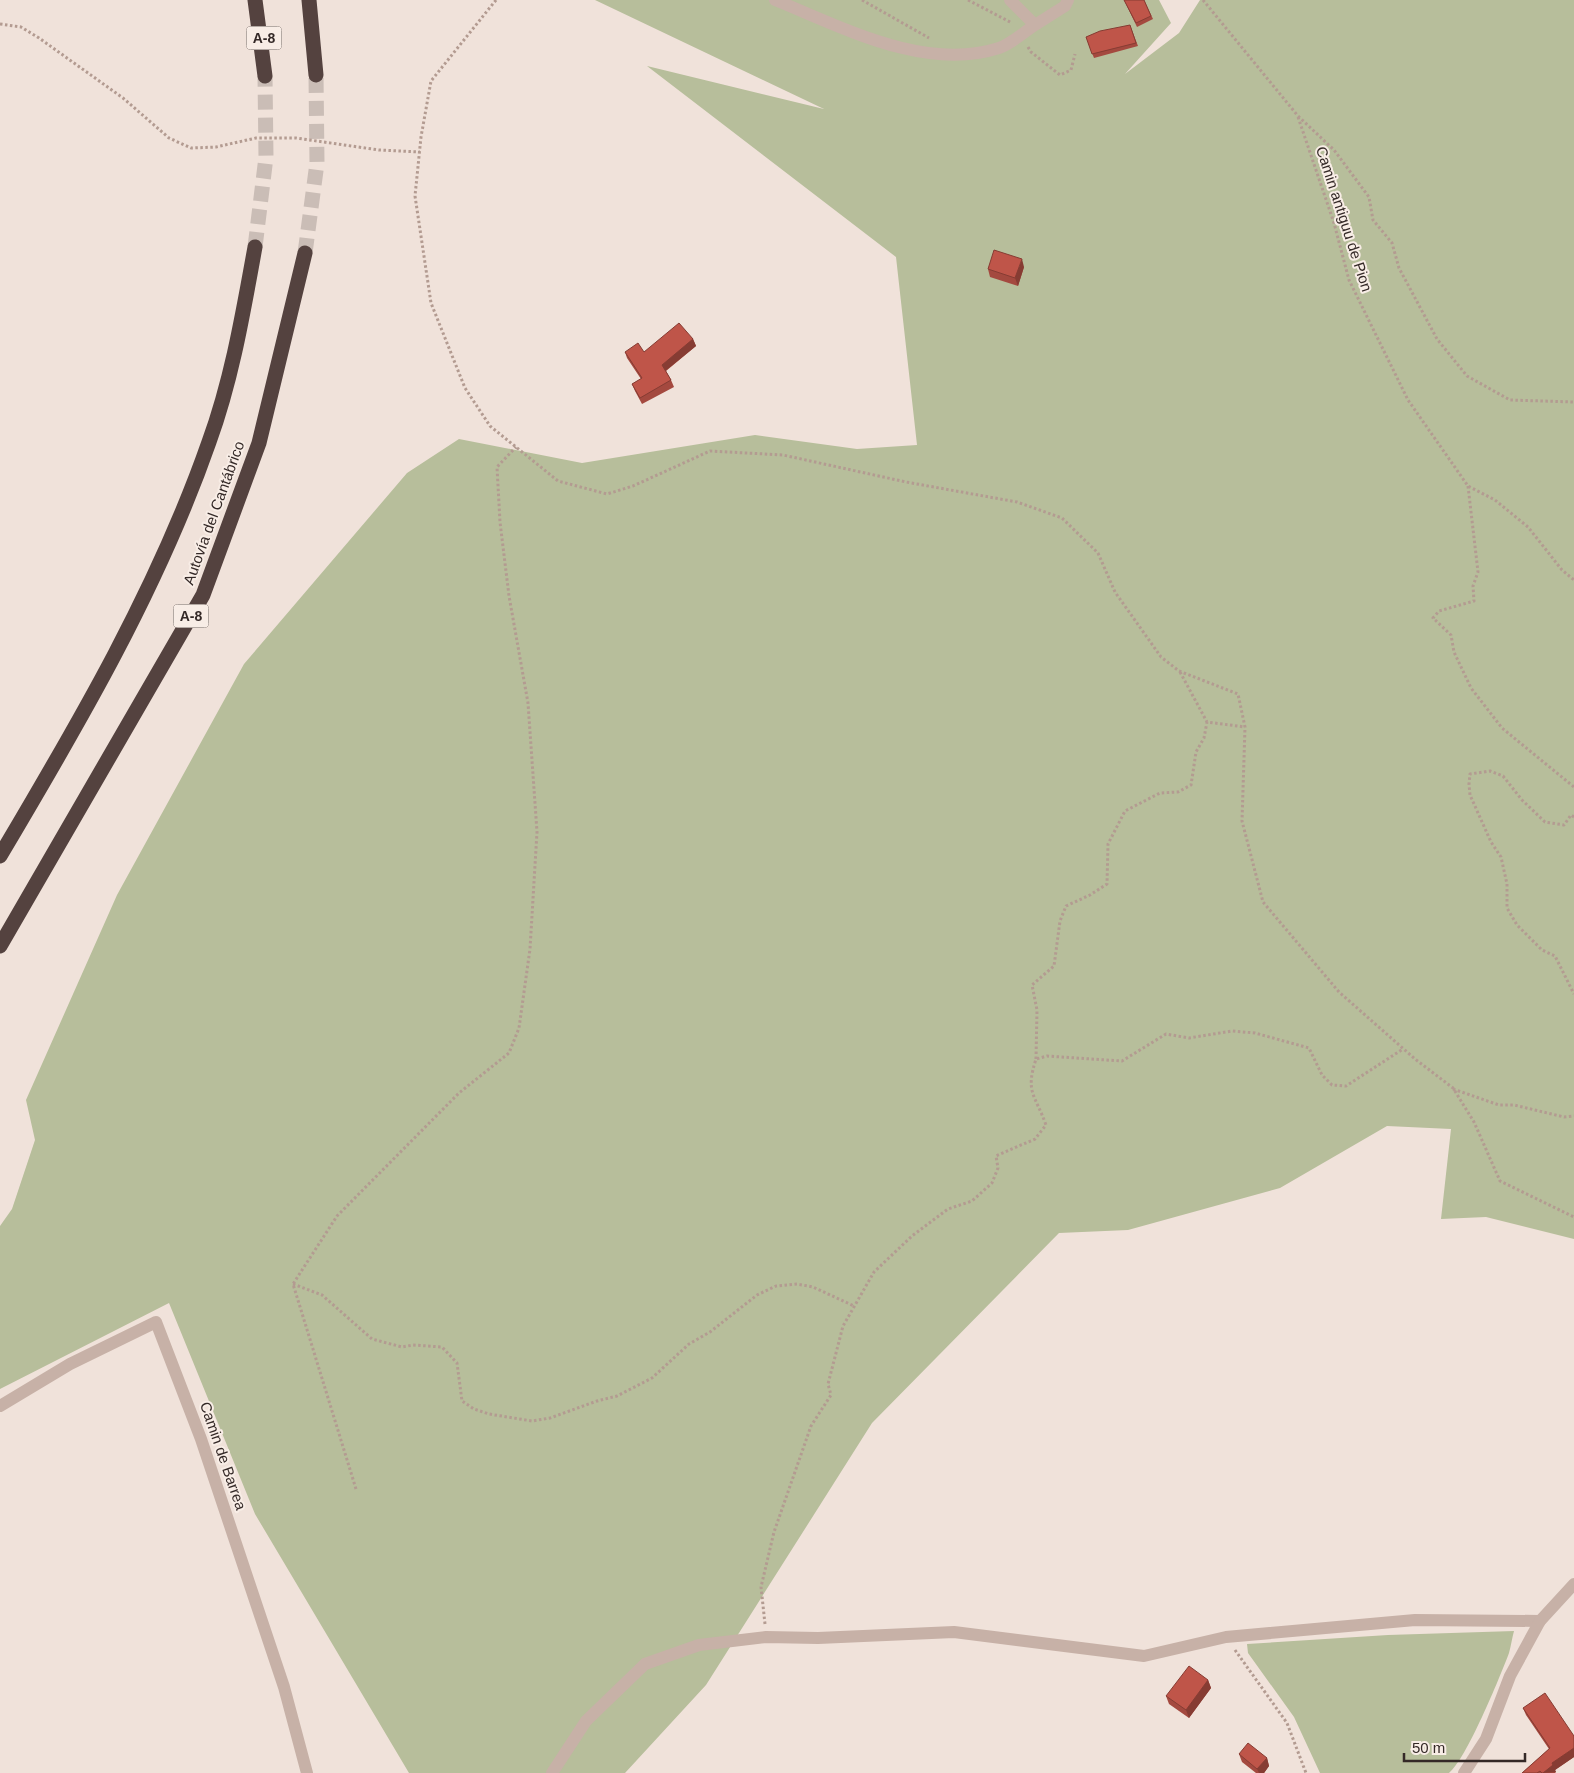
<svg xmlns="http://www.w3.org/2000/svg" width="1574" height="1773" viewBox="0 0 1574 1773" font-family="Arial,sans-serif">
	<style>
		.green { fill: #b7be9b }
		.lines { fill: none; stroke-linecap: round; stroke-linejoin: round }
		.motorway-tunnel { stroke: #cabdb6; stroke-width: 15; stroke-dasharray: 15 8; stroke-linecap: butt }
		.path { stroke: #b39b91; stroke-width: 3; stroke-dasharray: 2.5 2.5; stroke-linecap: butt }
		.minor { stroke: #c7b1a7; stroke-width: 12 }
		.tertiary { stroke: #c7b1a7; stroke-width: 12 }
		.motorway { stroke: #54423f; stroke-width: 15 }
		.wall { fill: #a4493f }
		.shaded-wall { fill: #863c33 }
		.building { fill: #bf5549; stroke: #863c33 }
		.labels { text-anchor: middle; stroke-width: 4; stroke-linejoin: round; paint-order: stroke }
		.shield { fill: #f8ede6; stroke: #6f6460; stroke-width: 1 }
		.shield-label { font-size: 14px; font-weight: bold; fill: #342927 }
		.street-label { font-size: 15px; fill: #342927; stroke: #f8ede6 }
	</style>
	<rect width="100%" height="100%" fill="#f0e2da"/>
	<path class="green" d="M595,0h564l12,23 -46,51 54,-41 21,-33h374v1239l-88,-22 -45,2 10,-90 -64,-3 -107,62 -152,42 -69,3 -187,190 -166,262 -81,88h-216l-154,-259 -86,-211 -169,86v-163l12,-17 23,-69 -9,-40 91,-205 127,-231 163,-191 52,-34 123,24 173,-28 102,14 60,-4 -21,-188 -249,-191 177,43z
		M1514,1631c-2,7 -3,15 -5,22 -9,24 -43,107 -60,120h-129l-26,-56 -46,-64 -1,-9 141,-9z"/>
	<g class="lines">
		<path class="motorway-tunnel" d="M255,247l11,-90 -1,-81
			M305,253l12,-90 -1,-88"/>
		<path class="path" d="M496,0l-65,81 -10,56 -6,59 16,107 34,85 25,38 68,55 49,13 26,-8 77,-35 73,4 123,27 111,20 45,16 36,35 17,39 46,65 18,14 59,23 7,33 -3,94 21,81 76,90 76,67 38,29 21,34 26,59 74,36
			M862,0l67,38
			M968,0l44,23
			M1203,0l95,116 36,34 35,47 4,23 19,23 7,25 38,71 30,37 43,24 64,2
			M0,24l21,3 18,11 84,60 46,40 22,10 25,-1 40,-9h40l83,12 41,2
			M1028,47l3,5 29,23 11,-5 4,-16
			M1298,117l36,106 15,57 59,120 60,86 27,14 33,27 34,43 12,10
			M1468,486l10,86 -5,14 1,15 -35,10 -6,7 18,17 3,17 17,36 31,40 72,59
			M1180,672l27,50
			M1574,817l-3,-2 -7,10 -19,-3 -23,-22 -19,-24 -13,-5 -20,3 -1,10 1,11 21,47 10,15 6,27v24l10,17 25,25 13,6 19,38
			M1036,1059l1,-49 -5,-25 22,-19 6,-45 6,-15 24,-11 17,-11 1,-40 17,-33 35,-18 18,-1 13,-7 5,-33 8,-14 3,-16 38,5
			M1453,1089l46,16h15l50,12 10,-1
			M293,1284l29,11 50,44 30,8 11,-2 29,2 15,16 5,38 12,8 15,5 43,7 18,-3 47,-17 20,-5 35,-18 37,-34 21,-12 47,-37 19,-9 21,-2 16,3 41,19
			M356,1489l-63,-205 44,-68 122,-123 50,-40 10,-25 11,-79 7,-117 -9,-129 -19,-107 -9,-74 -3,-55 19,-20
			M765,1624l-4,-37 13,-55 37,-106 20,-31 -3,-11 15,-58 31,-54 38,-36 36,-27 24,-8 20,-18 6,-15 -2,-12 39,-17 11,-14c-11,-31 -21,-32 -10,-66l11,-3 75,5 44,-27 23,4 43,-7 23,2 54,15 13,27 10,10 14,1 57,-37
			M1235,1650l52,73 19,50"/>
		<path class="minor" d="M775,0c67,27 150,72 224,48 12,-4 25,-16 36,-23l-25,-25
			M1035,25l30,-19 3,-6
			M0,1406l70,-42 86,-42 45,117 83,248 23,86
			M552,1773l34,-52 59,-57 54,-19 67,-8 52,1 136,-6 190,24 82,-19 189,-17 125,1"/>
		<path class="tertiary" d="M1464,1773l22,-34 24,-63 30,-55 34,-37"/>
		<path class="motorway" d="M255,0l10,76
			M309,0l7,75
			M0,856c79,-133 158,-268 209,-414 23,-63 34,-129 46,-195
			M0,946l203,-351 56,-152 46,-190"/>
	</g>
	<path class="wall" d="M1124,0h20l9,19 -16,8z
		M1130,25l8,21 -44,12 -8,-21z
		M1024,267l-6,19 -28,-9 -2,-8z
		M693,339l3,7 -30,25 5,9 3,7 -32,17 -7,-13 -3,-7 9,-5 -14,-21 -2,-6h19z
		M1208,1680l3,8 -22,30 -20,-14 -3,-8z
		M1523,1708l51,28v21l-19,13 1,2 -1,1h-33l27,-24 -23,-34z
		M1239,1754l28,4 2,8 -5,7h-8l-14,-11z"/>
	<path class="shaded-wall" d="M1022,259l2,8 -6,19 -3,-8z
		M693,339l3,7 -32,26 -2,-7z
		M1208,1680l3,8 -22,30 -3,-8z
		M1574,1748v9l-19,13 1,2 -13,1 9,-10z
		M1267,1758l2,8 -5,7h-5l-2,-4z"/>
	<path class="building" d="M1124,0h20l7,16 -15,7z
		M1130,25l6,18 -44,11 -6,-17 14,-6z
		M994,250l28,9 -7,19 -27,-9z
		M679,323l14,16 -31,26 9,15 -31,18 -8,-14 10,-6 -17,-26 13,-9 6,9z
		M1189,1666l19,14 -22,30 -20,-14z
		M1545,1693l29,43v12l-22,15 1,2 -10,8h-1l-2,-2 -3,2h-15l28,-25 -27,-40z
		M1248,1743l19,15 -10,11 -18,-15z"/>
	<g class="labels">
		<g class="shield">
			<rect x="246.5" y="26.5" width="35" height="23" rx="4"/>
			<rect x="173.5" y="604.5" width="35" height="23" rx="4"/>
		</g>
		<g class="shield-label">
			<text x="264" y="43">A-8</text>
			<text x="191" y="621">A-8</text>
		</g>
		<g class="street-label">
			<text transform="translate(1344 219) rotate(72)" y="5">Camin antiguu de Pion</text>
			<text transform="translate(214 513) rotate(-70)" y="5">Autovía del Cantábrico</text>
			<text transform="translate(223 1456) rotate(71)" y="5">Camin de Barrea</text>
		</g>
	</g>
	<path d="M1404 1753v8h121v-8" fill="none" stroke="#342927" stroke-width="2.5"/>
	<text x="1412" y="1753" font-size="15" fill="#342927" stroke="#f8ede6" stroke-width="4" paint-order="stroke">50 m</text>
</svg>
